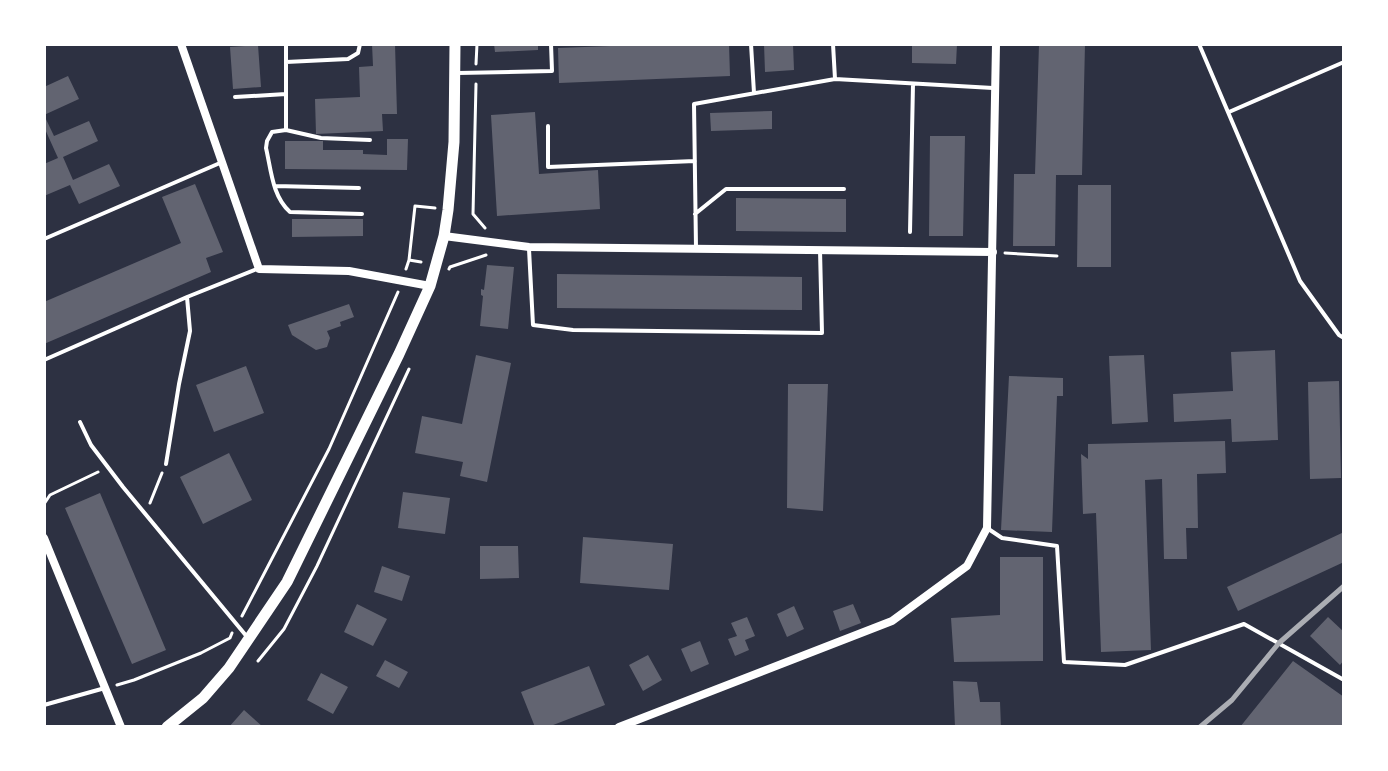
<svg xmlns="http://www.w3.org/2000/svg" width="1388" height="771" viewBox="0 0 1388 771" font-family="'Crimson Pro',serif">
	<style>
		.building { fill: #626471 }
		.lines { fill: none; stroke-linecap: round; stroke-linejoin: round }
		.path { stroke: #fff; stroke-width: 3 }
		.service { stroke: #fff; stroke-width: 4 }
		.minor { stroke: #fff; stroke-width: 8 }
		.tertiary { stroke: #fff; stroke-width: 11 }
		.rail { stroke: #abadb3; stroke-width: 5 }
	</style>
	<rect width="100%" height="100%" fill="#2d3142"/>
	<path class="building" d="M372,44h23l2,70h-15l1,17 -67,3 -1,-35 45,-2 -1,-30 14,-1z
		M494,44h44v6l-43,2z
		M662,44h67l1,32 -171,7 -1,-35z
		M764,44h29l1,26 -29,2z
		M912,44h45l-1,20 -44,-1z
		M1039,44h46l-3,131h-26l-1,71h-42l1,-72h21z
		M258,45l3,42 -28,2 -3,-42z
		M68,76l11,23 -35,16 10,21 35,-15 9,20 -35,16 10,23 36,-16 11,22 -41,18 -9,-19 -26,11v-32l14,-6 -14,-31v-40z
		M772,111v18l-61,2 -1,-18z
		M535,112l4,62 59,-4 2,39 -103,7 -6,-101z
		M930,136h35l-2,100h-34z
		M387,139h21l-1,31 -122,-1v-28h38v9h40v4l24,1z
		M195,184l28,68 -17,6 5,14 -167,72v-42l137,-59 -19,-46z
		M1078,185h33v82h-34z
		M736,198l110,1v33l-110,-1z
		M292,219h71v17l-71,1z
		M487,265l27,2 -6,62 -28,-3 3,-30 -2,-1v-6l3,1z
		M557,274l245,3v33l-245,-2z
		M349,304l5,13 -14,5 1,4 -14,5 3,7 -3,9 -11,3 -24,-15 -4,-10z
		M1275,350l3,90 -46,2 -1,-23 -57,3 -1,-28 60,-3 -2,-39z
		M476,355l35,8 -24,119 -27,-6 3,-14 -48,-9 7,-37 40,8z
		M1144,355l4,67 -36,2 -3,-68z
		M246,366l18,47 -50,19 -18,-47z
		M1009,376l54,2v18h-6l-5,136 -51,-2z
		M1339,381l2,97 -31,1 -2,-97z
		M788,384h40l-5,127 -36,-3z
		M1225,441l1,32 -29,1 1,54h-12l1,31h-23l-2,-80 -17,1 6,170 -50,2 -5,-139 -13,1 -2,-60 7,5v-15z
		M229,453l23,47 -49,24 -23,-47z
		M403,492l47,6 -5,36 -47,-6z
		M100,493l66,157 -34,14 -67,-156z
		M1344,532v30l-106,49 -11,-24z
		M583,537l90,7 -4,46 -89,-7z
		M480,546h38l1,32 -39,1z
		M1000,557h43v104l-89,1 -3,-44 49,-3z
		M382,566l28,10 -8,25 -28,-9z
		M357,604l30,15 -14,27 -29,-14z
		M853,604l8,19 -21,8 -7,-20z
		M794,606l10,23 -17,8 -10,-23z
		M747,617l8,19 -10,4 4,10 -14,6 -7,-17 9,-3 -6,-13z
		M1328,617l16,15v28l-4,5 -30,-29z
		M700,641l9,23 -18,8 -10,-23z
		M648,655l14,25 -19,11 -14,-26z
		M385,660l23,12 -9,16 -23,-12z
		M1293,661l51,36v30h-104z
		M589,666l16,39 -57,22h-13l-14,-35z
		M321,673l27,14 -15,27 -26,-14z
		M953,681l24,1 3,20h20l1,25h-46z
		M244,710l19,17h-34z"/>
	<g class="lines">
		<path class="path" d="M476,64l1,-20
			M476,84l-3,130 12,14
			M1005,253l52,3
			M421,262l-12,-2 6,-54 20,2
			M406,269l3,-9
			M449,269l1,-2 36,-12
			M150,503l12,-30
			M44,504l6,-9 48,-23
			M242,616l87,-167 69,-157
			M258,661l26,-32 33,-63 92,-197
			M117,685l17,-5 67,-27 29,-15 2,-5"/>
		<path class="service" d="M286,44v86l-14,2 -5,9 -1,7c5,21 6,48 24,64l72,2
			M751,44l3,49
			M833,44l2,35
			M1199,44l101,237 39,54 5,3
			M286,62l62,-3 10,-6 2,-9
			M458,73l94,-2 -1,-27
			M235,97l51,-3
			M1229,112l115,-50
			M548,126v41l147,-6
			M286,130l35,8 49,2
			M275,186l84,2
			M695,214l31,-25h118
			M910,232l3,-148
			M44,239l176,-76
			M696,248l-2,-144 141,-25 158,9
			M529,249l4,76 40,5 249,3 -2,-83
			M44,360l143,-63 70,-28
			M80,422l11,23 32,42 125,151
			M166,464l13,-80 11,-53 -3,-34
			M987,528l15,10 55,8 7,116 61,3 119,-41 100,56
			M44,705l61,-17"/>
		<path class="minor" d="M181,44l78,225 90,2 81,15
			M444,236l85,11 464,5
			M44,538l77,189
			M619,727l273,-106 75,-55 20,-38 9,-484"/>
		<path class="tertiary" d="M167,727l36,-29 26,-30 58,-86 112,-228 31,-68 14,-50 4,-26 6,-68 1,-98"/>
		<path class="rail" d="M1200,727l32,-27 47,-57 65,-57"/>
	</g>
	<rect width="1388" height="771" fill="none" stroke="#ffffff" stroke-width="92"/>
</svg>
